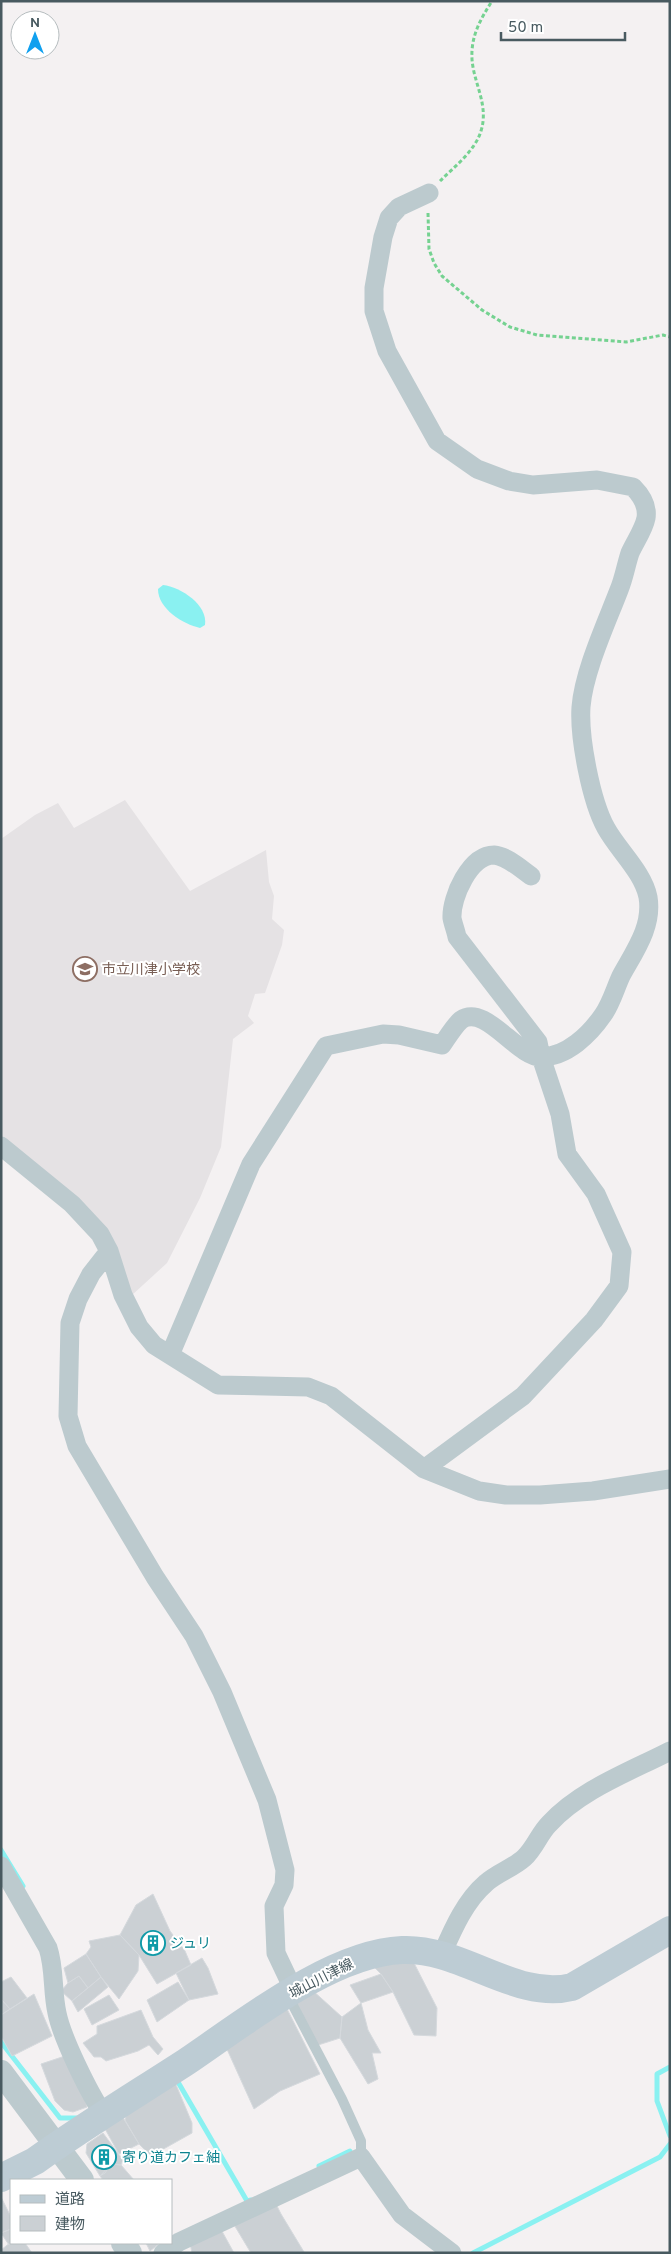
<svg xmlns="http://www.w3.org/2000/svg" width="671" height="2254" viewBox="0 0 671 2254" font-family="Overpass,'Noto Sans JP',sans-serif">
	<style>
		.education { fill: #e5e2e4 }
		.water { fill: #8af1f1 }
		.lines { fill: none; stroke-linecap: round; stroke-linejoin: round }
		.stream { stroke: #8af1f1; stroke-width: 5 }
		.building { fill: #cbd0d4; stroke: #d5d9dd }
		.path { stroke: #75d291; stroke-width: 3; stroke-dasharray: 4 2.5; stroke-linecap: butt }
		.service { stroke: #bccace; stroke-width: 10 }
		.minor { stroke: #bccace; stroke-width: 19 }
		.tertiary { stroke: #bccace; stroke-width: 24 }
		.secondary { stroke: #bdccd4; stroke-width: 28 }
		.labels { text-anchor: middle; stroke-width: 4; stroke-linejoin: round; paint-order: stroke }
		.education-label { font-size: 14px; fill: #785e54; stroke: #fff; text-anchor: start }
		.culture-label { font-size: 14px; fill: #0d838f; stroke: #fff; text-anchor: start }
		.street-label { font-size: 14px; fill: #485a60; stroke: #fff }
	</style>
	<rect width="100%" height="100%" fill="#f4f1f2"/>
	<path class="education" d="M125,800l65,91 76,-41 3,32 5,14 -2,23 12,11 -2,15 -17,48 -10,1 -7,22 6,7 -21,16 -12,108 -21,51 -33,65 -36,33 -16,-50 -114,-108v-299l34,-24 23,-12 16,25z"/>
	<path class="water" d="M163,585c18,2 45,20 42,40l-5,3c-17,-4 -42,-19 -42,-39z"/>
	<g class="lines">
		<path class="stream" d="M1,1850l22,36
			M1,2042l59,76h17
			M670,2067l-13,7v27l13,35
			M174,2080l4,2 69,119 4,-1
			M319,2166l31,-15
			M473,2253l187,-96 10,-13"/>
	</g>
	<path class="building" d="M153,1894l17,37 15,20 6,14 -34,19 -18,-29 -19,-20 16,-30z
		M120,1935l19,20 -1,16 -19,28 -18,-22 -15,-23 5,-7 -2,-6z
		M86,1954l15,23 -13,11 -9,-12 -11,7 -4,-15z
		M202,1958l6,10 10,26 -29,6 -13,-27z
		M370,1963h44l23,45 -1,28 -22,-1 -21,-43 -12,-18z
		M381,1974l12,18 -32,11 -11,-18z
		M79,1976l9,12 -16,13 -11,-10 7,-8z
		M11,1977l16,21 -17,11 -9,-10v-17z
		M101,1977l7,10 -30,25 -6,-11z
		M178,1982l11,18 -32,22 -10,-22z
		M311,1989l31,28 -2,21 -25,8 -28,-51z
		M34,1994l18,42 -40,20 -11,-20v-21z
		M109,1995l10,15 -27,15 -8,-16z
		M1,1999l9,10 -9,6z
		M284,2003l36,71 -40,17 -26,18 -28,-62z
		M361,2003l7,27 13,23h-9l6,26 -10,5 -28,-46 2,-21z
		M141,2010l12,27 10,12 -5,6 -9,-10 -11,6 -32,10 -5,-4h-7l-11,-14 14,-9v-8z
		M65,2056l16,28 6,23 -14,5 -9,-2 -9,-9 -14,-37z
		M174,2080l18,43v10l-41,23 -12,-12 -14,-24 6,-23z
		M119,2111l20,33 -20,10 -20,-36z
		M103,2133l20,27 -2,5 -10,-1 -6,9 -5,3 -14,-23 1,-9z
		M111,2164l10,1 13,15h-31l-3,-4z
		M1,2197l10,20v12l-10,4z
		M276,2204l5,10 23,38 -53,1 -18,-30z
		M218,2224l16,29h-42l-2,-10z
		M11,2229v14l-2,2 -8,-12z
		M11,2242l14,1 7,10h-31v-3z
		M146,2243h14l-10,8z"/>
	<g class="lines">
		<path class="path" d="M440,181c14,-14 35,-30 41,-50 9,-29 -11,-52 -9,-80 1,-19 10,-34 20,-50
			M428,213l1,36 5,14 8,13 40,34 28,17 27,8 89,7 37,-7 7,2"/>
		<path class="service" d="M288,1996l54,103 19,42v16"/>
		<path class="minor" d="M1,1146l71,58 28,30 9,17 14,44 16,32 15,18 64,40 90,2 23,9 93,73 55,22 27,4h34l53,-4 77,-12
			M109,1251l-18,23 -13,25 -8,24 -2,93 9,30 78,131 39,59 28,56 45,108 18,70 -1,15 -10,21 2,47 18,38
			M170,1355l81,-191 75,-118 57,-12 16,1 43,10c5,-7 12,-19 19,-25 24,-17 56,37 80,37 26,0 49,-23 62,-42 8,-11 12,-26 18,-39 13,-24 32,-49 27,-79 -5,-25 -30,-47 -42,-69 -15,-27 -27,-90 -25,-121 3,-36 25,-83 38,-117 5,-12 7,-25 11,-37 5,-11 14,-24 16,-35 2,-13 -5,-23 -13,-31l-36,-7 -64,5 -24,-4 -32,-12 -40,-28 -50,-90 -13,-40v-23l9,-51 6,-19 10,-11 30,-14
			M424,1469l99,-73 71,-76 25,-34 3,-34 -26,-58 -29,-40 -7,-40 -19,-57 -3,-15 -81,-105c-1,-6 -4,-13 -5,-19 -1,-21 18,-63 42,-63 13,1 27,14 37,21
			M1,1866l47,82c7,21 4,43 9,65 5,25 32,80 47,102
			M442,1954c11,-25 23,-53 44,-71 11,-10 27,-15 38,-25 11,-10 15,-24 25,-34 31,-34 80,-52 121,-73
			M163,2253l16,-11 182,-85 41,58 50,38"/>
		<path class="tertiary" d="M1,2072l81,108
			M123,2243l7,10"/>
		<path class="secondary" d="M1,2178l34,-17c49,-35 100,-66 151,-99 58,-39 145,-109 216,-112 59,-3 114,51 170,37l98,-57"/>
	</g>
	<defs>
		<symbol id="school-ring" viewBox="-11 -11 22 22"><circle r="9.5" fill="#fff" stroke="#8d6e63" stroke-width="1.5"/><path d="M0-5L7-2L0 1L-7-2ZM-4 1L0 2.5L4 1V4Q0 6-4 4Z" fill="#8d6e63"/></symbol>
		<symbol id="building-ring" viewBox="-11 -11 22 22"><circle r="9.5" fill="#fff" stroke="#0f9aa8" stroke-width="1.5"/><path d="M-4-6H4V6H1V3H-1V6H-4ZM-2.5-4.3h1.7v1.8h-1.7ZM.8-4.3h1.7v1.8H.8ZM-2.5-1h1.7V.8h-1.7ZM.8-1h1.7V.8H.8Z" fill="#0f9aa8"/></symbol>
	</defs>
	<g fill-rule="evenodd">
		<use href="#school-ring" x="71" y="955" width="28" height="28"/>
		<use href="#building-ring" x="139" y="1929" width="28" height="28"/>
		<use href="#building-ring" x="90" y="2143" width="28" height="28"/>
	</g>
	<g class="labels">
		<g class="education-label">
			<text x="102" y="974">市立川津小学校</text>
		</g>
		<g class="culture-label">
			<text x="170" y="1948">ジュリ</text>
			<text x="122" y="2162">寄り道カフェ紬</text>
		</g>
		<g class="street-label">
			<text transform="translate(321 1978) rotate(-27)" y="5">城山川津線</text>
		</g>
	</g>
	<rect width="671" height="2254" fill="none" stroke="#485a60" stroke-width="5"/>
	<rect x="10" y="2179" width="162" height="65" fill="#ffffff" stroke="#b6bdbf"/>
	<rect x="20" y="2195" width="25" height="8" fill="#bdccd4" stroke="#b6bdbf"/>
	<text x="55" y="2204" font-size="15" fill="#485a60">道路</text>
	<rect x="20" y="2216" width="25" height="15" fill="#cbd0d4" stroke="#b6bdbf"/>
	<text x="55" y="2229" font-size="15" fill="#485a60">建物</text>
	<g transform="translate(35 35)"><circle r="24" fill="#ffffff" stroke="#b6bdbf"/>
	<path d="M0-4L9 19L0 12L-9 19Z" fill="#10a0ef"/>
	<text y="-8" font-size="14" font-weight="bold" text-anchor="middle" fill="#485a60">N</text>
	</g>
	<path d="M501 32v8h124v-8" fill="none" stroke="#485a60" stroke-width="2.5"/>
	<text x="508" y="32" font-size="15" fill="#485a60" stroke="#ffffff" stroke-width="4" paint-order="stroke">50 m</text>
</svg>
